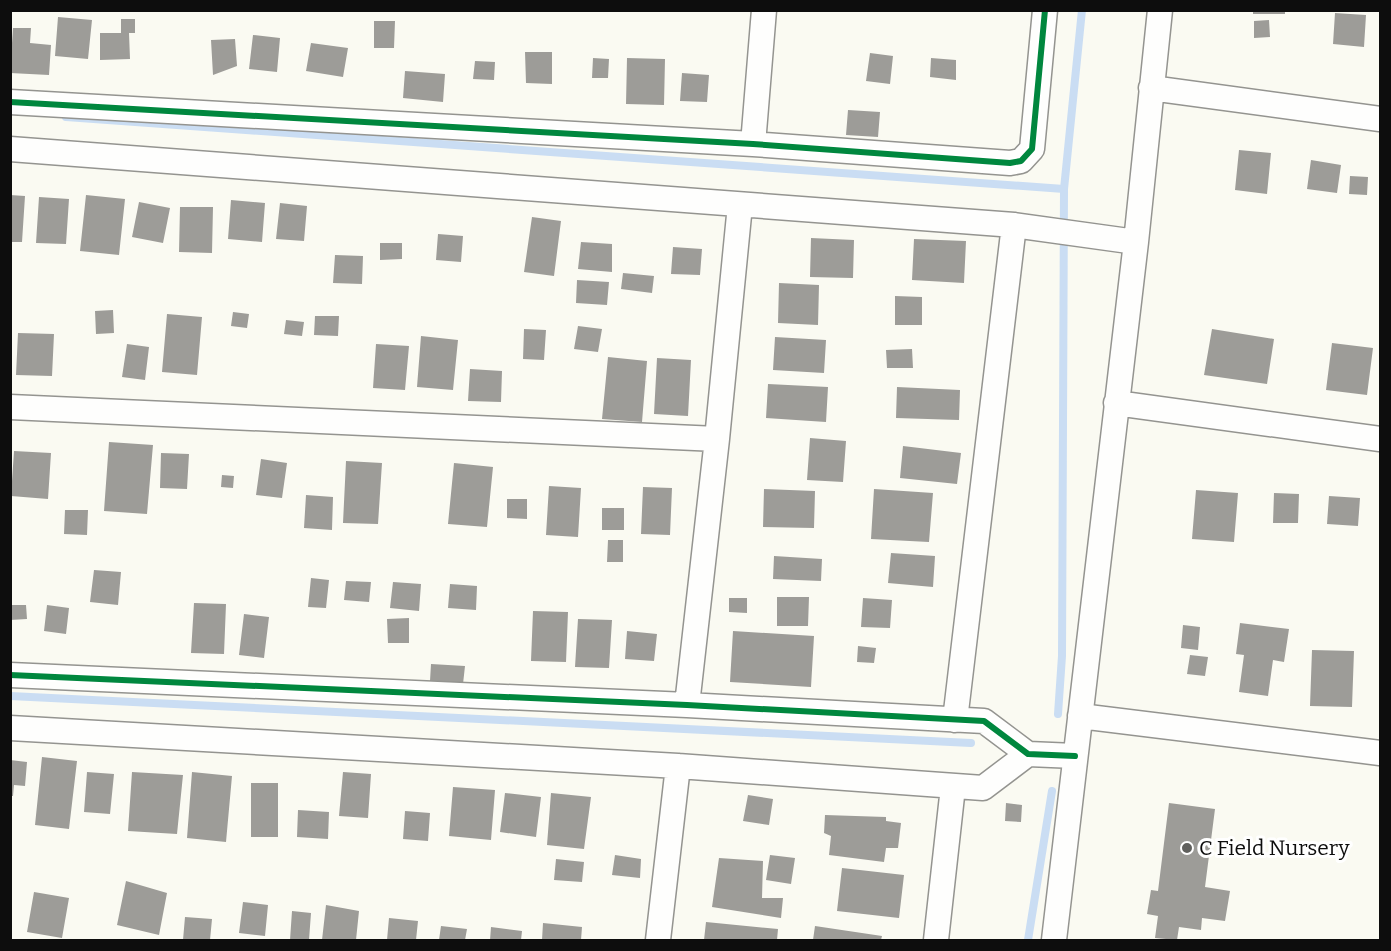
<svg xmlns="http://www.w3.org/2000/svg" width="1391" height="951" viewBox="0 0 1391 951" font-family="Bitter,serif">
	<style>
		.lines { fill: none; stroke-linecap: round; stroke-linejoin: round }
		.stream { stroke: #caddf3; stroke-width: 8 }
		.building { fill: #9d9c98 }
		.street-casing { stroke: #949490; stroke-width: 27 }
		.street { stroke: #fefefd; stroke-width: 24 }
		.cycleway-casing { stroke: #fff; stroke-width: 10 }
		.cycleway { stroke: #00873e; stroke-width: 6 }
		.poi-dot { fill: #60605d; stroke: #fff; stroke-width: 2 }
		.labels { text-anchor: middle; stroke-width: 6; stroke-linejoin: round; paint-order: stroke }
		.poi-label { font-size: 21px; fill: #0d0d0d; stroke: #fff; text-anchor: start }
	</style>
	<rect width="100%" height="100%" fill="#fafaf2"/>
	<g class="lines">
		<path class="stream" d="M66,117l998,72
			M10,696l961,47
			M1058,714l4,-58 2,-467 18,-179
			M1028,940l24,-149"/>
	</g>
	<path class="building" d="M1253,10h32v4h-32z
		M1335,13l31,2 -2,32 -31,-3z
		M58,17l34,3 -4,39 -33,-3z
		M121,19h14v14h-6l1,26 -30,1v-27h21z
		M1269,20l1,17 -16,1v-17z
		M374,21h21l-1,27h-20z
		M13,28h18l-1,15 21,2 -2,30 -39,-2z
		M253,35l27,3 -3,34 -28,-3z
		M235,39l2,27 -24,9 -2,-35z
		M311,43l37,5 -5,29 -37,-6z
		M525,52h27v32l-26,-1z
		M870,53l23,3 -3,28 -24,-3z
		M593,58l16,1 -1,19h-16z
		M627,58l38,1 -1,46 -38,-1z
		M931,58l25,2v20l-26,-3z
		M475,61l20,1 -1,18 -21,-1z
		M405,71l40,3 -2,28 -40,-4z
		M682,73l27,2 -2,27 -27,-1z
		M848,110l32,2 -2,25 -32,-2z
		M1239,150l32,3 -4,41 -32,-4z
		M1311,160l30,5 -4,28 -30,-4z
		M1350,176l18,1 -1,18 -18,-1z
		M10,195l15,1 -3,46h-12z
		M86,195l39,4 -6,56 -39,-4z
		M39,197l30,2 -3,45 -30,-1z
		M231,200l34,3 -3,39 -34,-3z
		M139,202l31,6 -7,35 -31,-6z
		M280,203l27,3 -3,35 -28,-2z
		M180,207h33l-1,46 -33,-1z
		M532,217l29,4 -7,55 -30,-4z
		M438,234l25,2 -2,26 -25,-2z
		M811,238l43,2 -1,38 -43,-1z
		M914,239l52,2 -2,42 -52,-3z
		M581,242l31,2v28l-34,-3z
		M380,243h22v16l-22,1z
		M673,247l29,2 -2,26 -29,-1z
		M335,255l28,1 -1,28 -29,-1z
		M623,273l31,3 -2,17 -31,-4z
		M577,280l32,2 -2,23 -31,-2z
		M779,283l40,2 -1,40 -40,-2z
		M895,296l27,1v28h-27z
		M113,310l1,23 -18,1 -1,-23z
		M233,312l16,2 -2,14 -16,-2z
		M167,314l35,3 -5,58 -35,-3z
		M315,316h24l-1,20 -24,-1z
		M286,320l18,2 -2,14 -18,-2z
		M578,326l24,3 -4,23 -24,-3z
		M524,329l22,1 -2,30 -21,-1z
		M1212,329l62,10 -7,45 -63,-9z
		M18,333l36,1 -2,42 -36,-1z
		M421,336l37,4 -5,50 -36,-3z
		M775,337l51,3 -2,33 -51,-3z
		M1332,343l41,5 -6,47 -41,-5z
		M127,344l22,3 -4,33 -23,-3z
		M376,344l33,2 -4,44 -32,-2z
		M912,349l1,19h-26l-1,-18z
		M608,357l39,4 -5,61 -40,-3z
		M657,358l34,2 -3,56 -34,-2z
		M470,369l32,2 -1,31 -33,-1z
		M768,384l60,3 -2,35 -60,-4z
		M897,387l63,3 -1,30 -63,-2z
		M810,438l36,3 -3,41 -36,-2z
		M109,442l44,3 -6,69 -43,-3z
		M903,446l58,7 -4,31 -57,-6z
		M14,451l37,2 -3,46 -37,-3z
		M161,453l28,1 -2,35 -27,-1z
		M261,459l26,4 -5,35 -26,-3z
		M346,461l36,2 -4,61 -35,-1z
		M454,463l39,4 -6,60 -39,-3z
		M222,475l12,1 -1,12 -12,-1z
		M549,486l32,2 -3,49 -32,-2z
		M643,487l29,1 -2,47 -29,-1z
		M764,489l51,2 -1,37 -51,-1z
		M874,489l59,4 -4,49 -58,-3z
		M1196,490l42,3 -4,49 -42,-3z
		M1274,493l25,1 -1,29h-25z
		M306,495l27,2 -1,33 -28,-2z
		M1329,496l31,2 -2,28 -31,-2z
		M507,499h20v20l-20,-1z
		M602,508h22v22h-22z
		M65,510h23l-1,25 -23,-1z
		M608,540h15v22h-16z
		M891,553l44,3 -2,31 -45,-4z
		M774,556l48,3 -1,22 -48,-2z
		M94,570l27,2 -3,33 -28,-3z
		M311,578l18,2 -3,28 -18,-1z
		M346,581l25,1 -2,20 -25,-2z
		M393,582l28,2 -2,27 -29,-3z
		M450,584l27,2 -1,24 -28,-2z
		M777,597h32l-1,29h-31z
		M729,598h18v15l-18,-1z
		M863,598l29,2 -2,28 -29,-1z
		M194,603l32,1 -2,50 -33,-1z
		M10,605h16l1,14 -17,1z
		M47,605l22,3 -3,26 -22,-3z
		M533,611l35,1 -2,50 -35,-1z
		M244,614l25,3 -5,41 -25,-3z
		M409,618v25h-21l-1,-24z
		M578,619l34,1 -3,48 -34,-1z
		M1240,623l49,6 -5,33 -11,-2 -5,36 -29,-4 5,-37 -8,-1z
		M1183,625l17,2 -2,23 -17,-2z
		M627,631l30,3 -3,27 -29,-2z
		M733,631l81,5 -3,51 -81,-5z
		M858,646l18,2 -2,15 -17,-1z
		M1312,650l42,1 -2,56 -42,-1z
		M1190,655l18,2 -3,19 -18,-2z
		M431,664l34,2 -2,18 -33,-3z
		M42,757l35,4 -8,68 -34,-4z
		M10,760l17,2 -2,24 -11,-1 -1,11h-3z
		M87,772l27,2 -4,40 -26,-2z
		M132,772l51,3 -6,59 -49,-3z
		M192,772l40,4 -6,66 -39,-4z
		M343,772l28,2 -3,44 -29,-2z
		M251,783h27v54h-27z
		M453,787l42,3 -4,50 -42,-4z
		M505,793l36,4 -5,40 -36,-5z
		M551,793l40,4 -7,52 -37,-4z
		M748,795l25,4 -4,26 -26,-4z
		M1006,803l16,2 -1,17 -16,-1z
		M1169,803l46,6 -10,78 25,4 -5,30 -23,-3 -1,12 -22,-3 -2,13 -22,-2 3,-22 -11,-2 4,-24 7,1z
		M298,810l31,2 -1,27 -31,-2z
		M405,811l25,2 -2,28 -25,-2z
		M825,815l61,2v4l15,2 -3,25h-12l-2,14 -55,-7 2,-19 -7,-3z
		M615,855l26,4 -1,19 -28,-3z
		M770,855l25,3 -4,26 -25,-4z
		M719,858l44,3 -1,37h21l-2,20 -69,-11z
		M556,859l28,3 -2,20 -28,-2z
		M842,868l62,7 -5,43 -62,-7z
		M126,881l41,12 -8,42 -42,-10z
		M34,892l35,6 -7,40 -35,-6z
		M243,902l25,3 -3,31 -26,-3z
		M326,905l33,6 -3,29h-34z
		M292,911l19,2 -2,27h-19z
		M185,917l27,2 -2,21h-27z
		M389,918l29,3 -2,19h-29z
		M706,922l72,7 -1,11h-73z
		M543,923l39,4 -1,13h-39z
		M441,926l26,3 -2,11h-26z
		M815,926l67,10 -1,4h-68z
		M491,927l31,4 -1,9h-31z"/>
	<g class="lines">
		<defs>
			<path id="street" d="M1151,88l229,31
				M10,102l743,42 257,19 11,-2 11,-12 13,-139
				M753,144l11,-134
				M10,149l1004,76 122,17
				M1116,403l264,36
				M10,407l707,32
				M10,675l677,30 297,16 44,33 47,2
				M687,705l30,-266 23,-234
				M1080,716l300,37
				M955,720l59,-495
				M10,728l668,38 305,22 45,-34
				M658,940l20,-174
				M936,940l17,-153
				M1054,940l82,-698 24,-232"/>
		</defs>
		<use href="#street" class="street-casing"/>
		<use href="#street" class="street"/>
		<defs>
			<path id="cycleway" d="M10,102l743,42 257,19 11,-2 11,-12 13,-139
				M10,675l677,30 297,16 44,33 47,2"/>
		</defs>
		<use href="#cycleway" class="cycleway-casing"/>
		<use href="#cycleway" class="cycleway"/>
	</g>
	<circle class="poi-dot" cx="1187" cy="848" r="6"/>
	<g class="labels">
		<g class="poi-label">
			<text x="1199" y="855">C Field Nursery</text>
		</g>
	</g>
	<rect width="1391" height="951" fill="none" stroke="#0d0d0d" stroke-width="24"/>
</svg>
